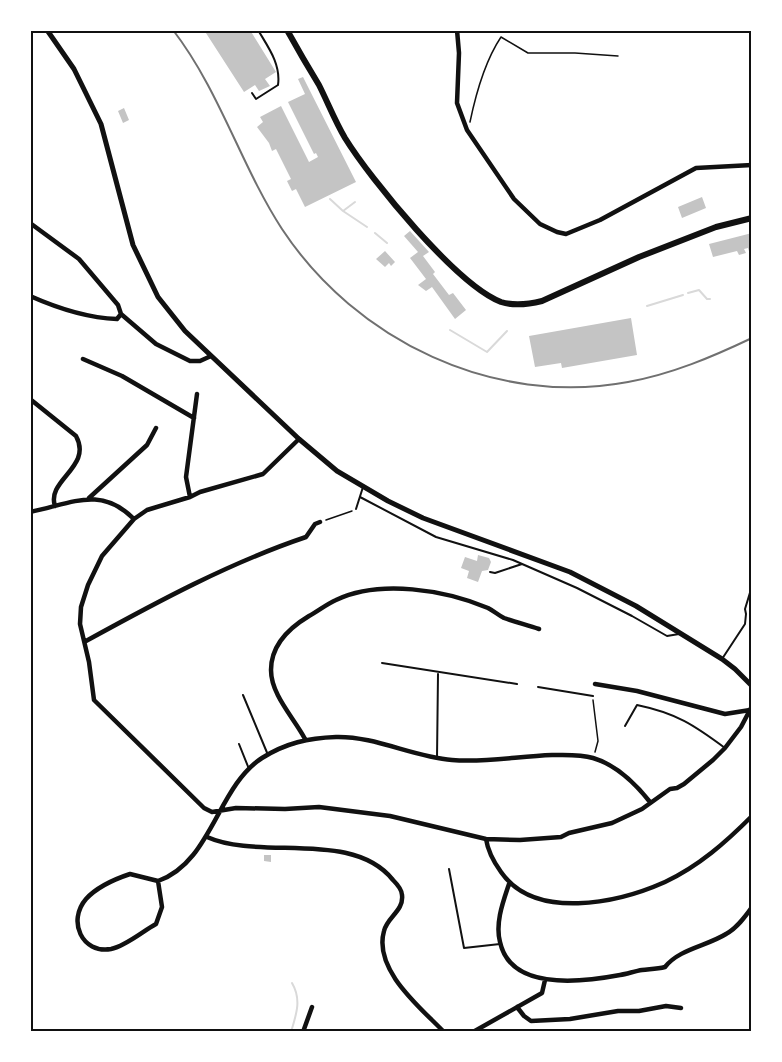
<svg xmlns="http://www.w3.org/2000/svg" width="782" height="1062" viewBox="0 0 782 1062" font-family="Manrope,sans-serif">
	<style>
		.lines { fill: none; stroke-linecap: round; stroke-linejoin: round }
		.stream { stroke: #d9d9d9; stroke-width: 2 }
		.building { fill: #c4c4c4 }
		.path { stroke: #111; stroke-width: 1.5 }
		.service { stroke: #111; stroke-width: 2 }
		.minor { stroke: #111; stroke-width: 4.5 }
		.tertiary { stroke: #111; stroke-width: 5 }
		.secondary { stroke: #111; stroke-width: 6 }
		.rail { stroke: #707070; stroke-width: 2 }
		.neatline { fill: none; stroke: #111; stroke-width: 2 }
	</style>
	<rect width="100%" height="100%" fill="#fff"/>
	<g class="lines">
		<path class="stream" d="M330,199l13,12 24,16
			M343,211l12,-9
			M375,233l12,10
			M688,293l11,-3 8,9h3
			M647,306l36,-11
			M450,330l37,22 20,-21
			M291,1032c5,-17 11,-32 1,-49"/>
	</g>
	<path class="building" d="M204,30h46l26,42 -11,7 5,7 -11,5 -4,-6 -11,7z
		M303,77l53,105 -51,25 -9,-18 -4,2 -5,-10 4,-2 -15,-30 -4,2 -3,-8 -12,-16 6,-5 -3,-5 21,-11 28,56 9,-5 -2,-4 -2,1 -26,-52 17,-8 -7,-15z
		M124,108l5,12 -6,3 -5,-12z
		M702,197l4,11 -24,10 -4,-11z
		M410,231l19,21 -6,4 12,16 -2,2 16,21 4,-2 13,17 -11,9 -23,-32 -6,4 -8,-6 8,-6 -16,-21 8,-6 -14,-16z
		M752,233v28l-4,-13 -4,1 2,4 -7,2 -2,-4 -24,6 -4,-13z
		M385,251l10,11 -4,4 -2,-3 -4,4 -9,-8z
		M631,318l6,37 -75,13 -1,-5 -26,4 -6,-31z
		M478,555l11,3 2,4 -3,8 -6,1 -4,11 -11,-4 2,-7 -8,-3 4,-11 12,4z
		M264,855h7v7l-7,-1z"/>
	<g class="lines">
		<path class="path" d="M470,122c6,-29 15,-61 31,-85l27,16h47l43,3
			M326,520l26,-9
			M593,700l5,41 -3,11"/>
		<path class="service" d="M252,93l4,6 22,-14c3,-21 -10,-38 -20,-55
			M360,497l76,40 77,23 64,28 55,28 35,20 12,-2
			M356,509l7,-22
			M490,572l5,1 27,-9
			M722,659l23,-35 1,-10 -1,-5 7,-23
			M382,663l135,21
			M538,687l55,9
			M243,695l25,60
			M625,726l12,-21c39,8 57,20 88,43
			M239,744l10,25
			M437,758l1,-84
			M449,869l15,79 36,-4"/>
		<path class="minor" d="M457,30l2,23 -2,50 10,27 47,69 26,25 17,8 9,2 34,-14 96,-52 56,-3
			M30,223l49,36 39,46 3,9 35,30 34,17h10l11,-5
			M30,296c27,12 58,22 87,23l4,-5
			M83,359l39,17 72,42
			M30,399l46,37c17,31 -30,44 -21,70
			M299,439l-36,35 -63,18 -10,5 -43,13 -13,9 -32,37 -14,29 -7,22 -1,17 9,38 5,38 110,108 8,4 24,-4 49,1 34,-2 71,9 96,23 34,1 41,-3 8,-4 43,-10 30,-14 28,-20 7,-1 7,-4 29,-24 12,-12 16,-21 11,-21
			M190,497l-4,-20 11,-83
			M89,498l58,-53 9,-17
			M30,512c41,-8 70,-27 104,7
			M86,641c71,-39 143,-78 220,-104l9,-13 5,-2
			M595,684l42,7 88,23 25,-4
			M305,739c-11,-21 -34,-44 -34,-69 0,-25 18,-42 38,-54 9,-5 18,-12 27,-16 44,-21 109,-10 152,8 6,3 10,7 16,10 11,4 23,7 35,11
			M207,837c54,24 145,-8 186,43 4,4 9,9 9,15 2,16 -15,22 -18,36 -11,39 37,77 60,101
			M486,839c2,13 7,22 15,33 34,49 117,31 164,10 34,-16 61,-40 87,-66
			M158,881l-28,-7c-15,5 -34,14 -44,25 -19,22 -4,55 25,50 15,-3 32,-18 45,-25l6,-17 -4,-26c54,-19 59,-94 104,-123 24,-15 46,-20 74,-21 39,-1 77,20 116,23 34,3 67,-4 100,-5 14,0 28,-1 41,3 24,7 42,25 57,44
			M509,884c-6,18 -14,39 -9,58 11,50 83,40 120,33 7,-1 15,-4 22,-5 8,-1 15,-1 23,-3 14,-18 42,-21 61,-33 11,-6 19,-17 26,-27
			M517,1007l7,9 7,5 39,-2 48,-8h21l27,-5 15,2
			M303,1032l9,-25
			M473,1032l69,-39 3,-13"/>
		<path class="tertiary" d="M47,30l27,39 27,55 32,121 25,52 27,34 114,108 38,32 51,30 35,17 147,54 66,34 86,53 13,10 17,17"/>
		<path class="secondary" d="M287,30c10,18 21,37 32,55 9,18 16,36 26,53 26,42 112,147 156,164 13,4 29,2 41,-1l97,-44 77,-30 36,-9"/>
		<path class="rail" d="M173,30c47,61 68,136 109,199 74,112 212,178 346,153 44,-8 84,-25 124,-44"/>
	</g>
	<rect width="782" height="1062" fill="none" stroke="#ffffff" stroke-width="63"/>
	<rect x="32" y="32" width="718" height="998" class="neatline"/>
</svg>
